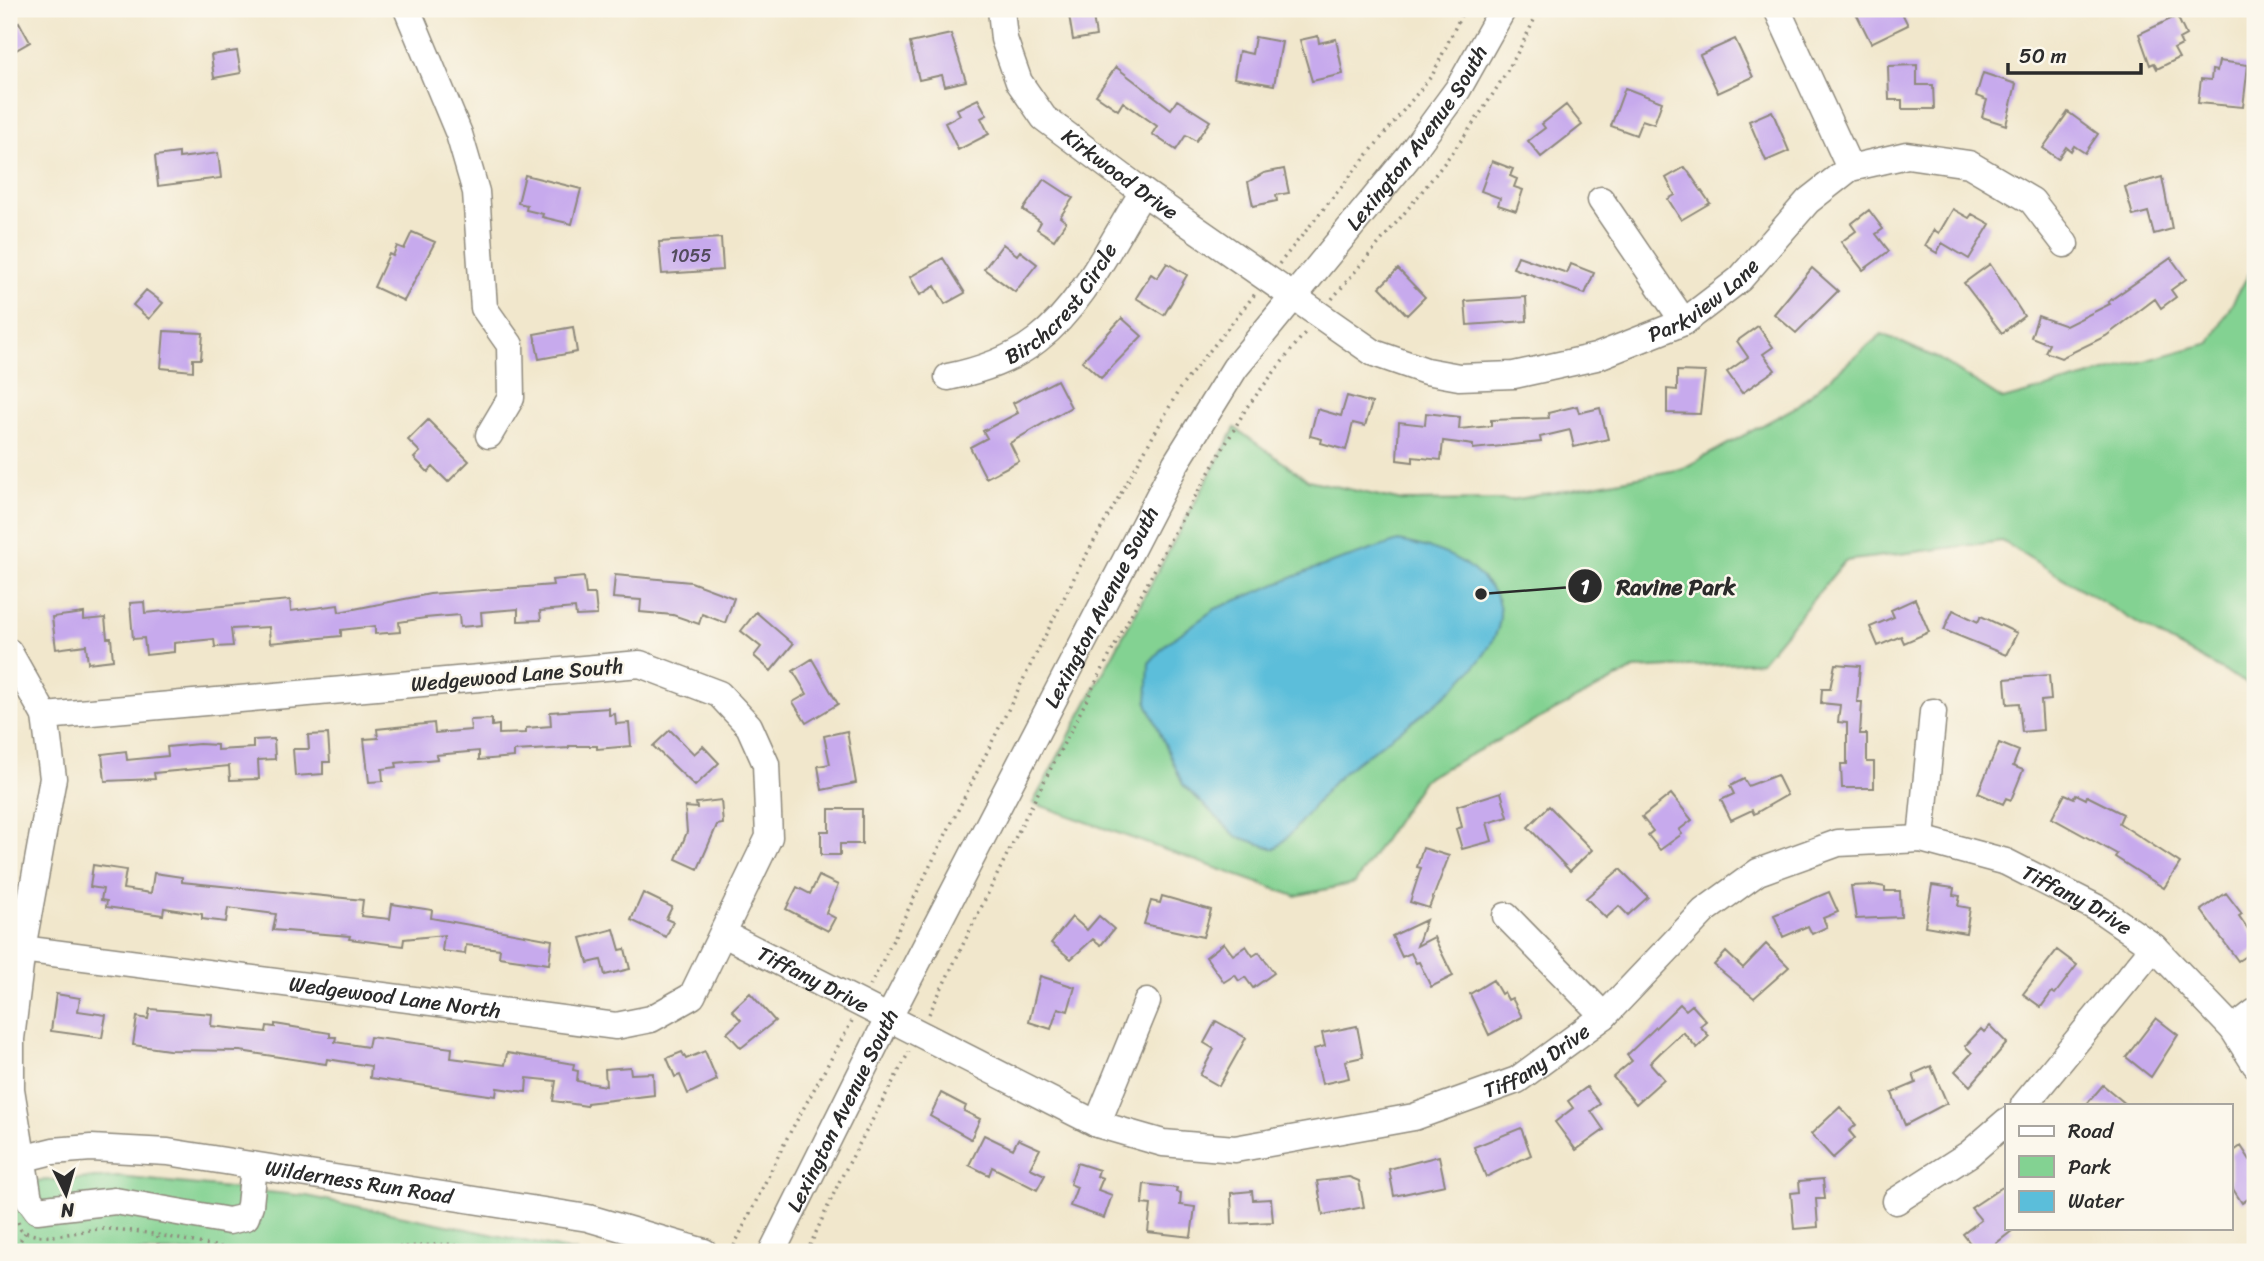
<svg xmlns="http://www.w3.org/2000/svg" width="2264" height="1261" viewBox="0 0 2264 1261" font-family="Sriracha,sans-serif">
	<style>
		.green { fill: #83d292; stroke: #577e5e; stroke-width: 2 }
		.water { fill: #5bbeda; stroke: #437482; stroke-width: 2 }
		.building { fill: #c7aaed }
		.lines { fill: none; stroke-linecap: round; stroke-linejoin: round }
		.minor-casing { stroke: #8e897c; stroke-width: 29 }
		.path { stroke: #8e897c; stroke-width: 3.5; stroke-dasharray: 2 5; stroke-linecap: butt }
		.minor { stroke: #fff; stroke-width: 26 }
		.labels { text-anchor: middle; stroke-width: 5; stroke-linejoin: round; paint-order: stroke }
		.number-label { font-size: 18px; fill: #524b5c }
		.street-label { font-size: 21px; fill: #2b2b2b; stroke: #fbf7ec }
		.leader { fill: none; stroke: #2b2b2b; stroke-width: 2.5 }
		.callout-dot { fill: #2b2b2b; stroke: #fbf7ec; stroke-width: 2.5 }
		.mark-label { font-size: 21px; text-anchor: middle; font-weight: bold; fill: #fff }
		.callout-label { font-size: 23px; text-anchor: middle; font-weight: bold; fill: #2b2b2b; stroke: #fbf7ec; stroke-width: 5; stroke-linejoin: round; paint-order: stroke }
	</style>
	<rect width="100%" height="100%" fill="#fbf7ec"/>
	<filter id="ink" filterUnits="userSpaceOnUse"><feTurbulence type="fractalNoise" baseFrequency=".0143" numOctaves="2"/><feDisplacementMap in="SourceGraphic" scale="14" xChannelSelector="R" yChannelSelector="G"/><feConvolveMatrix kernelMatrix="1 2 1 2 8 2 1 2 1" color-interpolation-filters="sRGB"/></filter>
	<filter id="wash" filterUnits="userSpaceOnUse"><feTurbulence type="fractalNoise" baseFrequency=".00686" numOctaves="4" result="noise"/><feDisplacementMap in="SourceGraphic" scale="28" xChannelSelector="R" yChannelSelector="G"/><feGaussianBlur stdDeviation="1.57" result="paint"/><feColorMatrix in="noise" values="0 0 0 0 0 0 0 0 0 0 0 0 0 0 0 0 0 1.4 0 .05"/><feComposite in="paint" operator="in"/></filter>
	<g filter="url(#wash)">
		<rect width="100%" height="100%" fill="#f1e7cc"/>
		<path class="green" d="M2255,263v425l-110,-60 -143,-87 -157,20 -84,101 -127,7 -210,110 -69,104 -60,13 -262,-93 202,-375 73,52 94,21 110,-1 170,-31 112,-61 88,-74 57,25 64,41 207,-57z
			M119,1177l188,19 270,56h-563l-4,-70z"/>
		<path class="water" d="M1398,541c38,7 68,16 92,46 52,64 -111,153 -148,187 -25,23 -41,53 -67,75l-39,-13 -53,-51 -36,-82 2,-40 17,-19 49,-35 96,-39z"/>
		<g id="blocks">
			<path class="building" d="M1068,9h24l4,27 -23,4z
				M1854,9h46l8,16 -37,18z
				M2177,16l9,19 -7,4 3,6 -8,4 5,9 -22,11 -3,-6 -4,2 -11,-31z
				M19,22l11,20 -21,12v-26z
				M951,34l15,47 -21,5 -3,-11 -23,5 -9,-37z
				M1318,36l1,7 17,-4 7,35 -31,7 -12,-41z
				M1255,37l27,5 -8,43 -40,-7 5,-27 13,3z
				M1735,39l18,38 -35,16 -18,-38z
				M237,51l4,22 -27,5 -3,-23z
				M2219,61l29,4 -5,42 -45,-4 3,-24 10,1 1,-10 5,1z
				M1917,65v20h16l1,24h-32v-9h-13l-1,-34z
				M1116,67l55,42 6,-9 33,21 -14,20 -10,-6 -10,15 -24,-16 5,-8 -34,-24 -5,8 -22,-15z
				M1983,73l33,11 -10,41 -24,-8 5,-17 -11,-4z
				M1625,88l37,14 -8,22 -12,-4 -6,15 -25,-9z
				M978,99l9,16 -6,3 8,16 -31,16 -13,-27 15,-8 -3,-6z
				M1566,105l16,20 -41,32 -13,-16 17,-13 -3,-4z
				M1772,111l17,40 -23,10 -17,-40z
				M2068,112l30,22 -13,19 -11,-7 -3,5 -5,-4 -8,12 -15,-11z
				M179,153v5l39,-5 3,25 -63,8 -3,-30z
				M1492,161l21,8 -3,7 7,3 -3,8 9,3 -7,21 -18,-6 2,-7 -19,-7z
				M1685,167l25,36 -29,17 -13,-21 7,-4 -9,-17z
				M1284,169l5,24 -13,2 1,6 -24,5 -5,-24 16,-9z
				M525,175l56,14 -9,35 -30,-7 1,-3 -17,-4 1,-5 -9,-2z
				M2162,177l10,52 -18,5 -6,-22 -15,4 -8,-29z
				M1044,179l29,19 -13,19 6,5 -12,18 -17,-11 4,-7 -18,-12z
				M1953,209l16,9 3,-4 18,10 -21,35 -27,-16 -5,10 -12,-7 9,-16 5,3z
				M1869,210l14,19 -7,5 13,17 -26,19 -22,-28 15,-11 -5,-7z
				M412,232l23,10 -31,59 -30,-14 15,-33 4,2 4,-10 7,3z
				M721,238l2,32 -61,4 -3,-32z
				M1003,244l14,11 3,-4 17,13 -22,28 -31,-23z
				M1518,256l49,17 4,-9 23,9 -9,21 -72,-26z
				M943,258l22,35 -20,11 -10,-18 -15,9 -10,-18z
				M2171,258l15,21 -15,11 5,7 -15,11 -6,-9 -49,37 -45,22 -16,-6 4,-8 -18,-7 7,-21 28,10 44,-22 -2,-2z
				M1167,263l20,12 -23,40 -28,-17 15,-24 6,4z
				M1990,264l34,52 -22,17 -38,-50z
				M1812,268l26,23 -42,42 -22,-19z
				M1398,269l27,28 -18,18 -27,-28z
				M146,290l17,13 -14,16 -16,-14z
				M1526,297l1,24 -60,4 -2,-24z
				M1122,318l20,18 -41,42 -19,-17z
				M1758,326l15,21 -10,7 12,16 -33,23 -15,-21 21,-15 -11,-16z
				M573,327l4,25 -38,7 -5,-25z
				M164,331l39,2 -2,26h-8v12l-32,-3z
				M1677,371l28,1 -5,42 -33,-1v-24l10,1z
				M1057,380l14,27 -61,36 9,18 -33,17 -16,-31 17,-9 -4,-7 35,-18 -5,-10z
				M1347,396l25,7 -7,23 -12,-3 -7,27 -25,-7 1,-4 -12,-3 7,-27 24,7z
				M1577,406l2,7 21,-5 8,31 -34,8 -4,-17 -30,7 1,5 -68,7v-4l-30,-4 -2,19 -28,-3v5l-16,-2 2,-38 26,3 1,-12 34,4 -1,12 32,-3v-6l58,-2 -1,-5z
				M428,420l41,41 -21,21 -15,-15 -5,5 -14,-14 6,-6 -12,-12z
				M615,575l76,7 43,16 -9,25 -23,-9 -3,10 -26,-9 -33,-3 1,-12 -28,-2z
				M584,577l2,17h9l2,21 -21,1 -1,-8 -35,3 1,9 -23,1v-12l-37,3 1,13 -22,2 -1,-12 -34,3 -26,4 1,10 -25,2v-8l-34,4v6l-71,7 -1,-16 -38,2 2,17 -18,1 -1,-8 -40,4v9l-28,3 -2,-17 -11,1 -3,-36 14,-1 1,11 145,-13 1,11 47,-6 1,7 91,-18 123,-9 -1,-5z
				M1915,599l14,33 -25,11 -3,-7 -23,10 -8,-19 24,-10 -3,-7z
				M1953,610l25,12 3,-6 36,17 -11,22 -62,-25z
				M756,612l37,32 -22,27 -17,-15 7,-9 -20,-16z
				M84,613v7l21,-2 2,20h4l2,22 -25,3 -2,-18 -30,4 -4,-32z
				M812,659l26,45 -32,19 -13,-21 14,-8 -14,-23z
				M1835,664l25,2 -3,36h5l-2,32h7v28h7v26h-32l-1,-24h6v-41l-9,-1 2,-17 -19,-2 1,-14h8z
				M2049,675l2,25 -10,1 2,29 -21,2 -3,-29 -12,1 -2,-25z
				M609,708v7l6,-1 1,10 13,-1 2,23 -34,3v-3h-28v2l-55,3v6l-35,3v-9l-43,4 1,4 -41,4 1,4 -15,2 1,12 -14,1 -5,-43 14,-1 -1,-9 57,-6 1,10 36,-3 -1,-10 22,-1v7l7,-1v9l27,-1v-5l25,-2 -1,-14z
				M670,730l24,24 9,-8 16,17 -24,23 -42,-40z
				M847,731l9,52 -34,7 -4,-24 12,-2 -6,-28z
				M328,734l2,28h-7v12l-28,2 -2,-27h16l-1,-14z
				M274,739l1,20 -17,1 1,19 -29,1 -1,-14 -75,7 1,6 -50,2 -3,-27 24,-3 1,9 41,-4 -1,-9 32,-3 18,1v5l36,-2v-8z
				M1999,743l20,8 -6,15 10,4 -12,30 -5,-2 -3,6 -25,-11z
				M1777,775l10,20 -33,19 -2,-4 -21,10 -10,-20 13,-6 -4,-8 14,-7 4,7z
				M1501,792l7,25 -21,6 5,18 -30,8 -6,-20 6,-2 -5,-21z
				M1671,794l21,26 -13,10 3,4 -22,16 -12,-15 5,-4 -11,-14z
				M2065,794l9,4 2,-4 10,5 1,-3 36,18 -4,9 61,40 -16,25 -49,-31 2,-3 -65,-36z
				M721,800l2,24 -6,1 -19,44 -22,-10 11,-27 -2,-25 12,1 -1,-5z
				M1549,806l43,44 -22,21 -42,-44z
				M829,809h33v35h-22v11h-19v-24h8z
				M1423,848l26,8 -20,52 -19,-6 11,-34 -4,-1z
				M93,865l33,5 -3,19 28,4 3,-20 28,4v5l181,18 -2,16 29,3 2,-15 40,6 -1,8 121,22 -3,24 -50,-7 1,-8 -34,-4 -1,9 -23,-3 2,-16 -40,4 -1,7 -54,-7 1,-3 -77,-6 3,-16 -48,-6 -2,14 -24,-3v-5l-38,-6 -1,7 -57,-8 1,-6 -6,-1 2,-11 -13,-2z
				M1620,869l28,28 -20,18 -9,-9 -13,12 -20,-20z
				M819,876l19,9 -12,28 9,5 -7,13 -42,-22 11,-22 13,7z
				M1874,885l11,2v4h15l1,26 -45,2 -5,-33z
				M1932,885l22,3 -1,7 7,1 -2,10 12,2 -4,25 -41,-7z
				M1829,892l9,20 -15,6 4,9 -15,7 -4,-8 -25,11 -9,-22z
				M643,893l29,14 -6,12 7,3 -7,15 -35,-17z
				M2226,893l16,21 -3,2 16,23v11l-17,11 -37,-51z
				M1162,896l49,14 -8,27 -59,-13 7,-23 9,2z
				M1099,916l15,13 -13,16 -8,-6 -22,20 -20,-16 21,-26 15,13z
				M1426,920l-9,26 17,-9 19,39 -22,11 -12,-25 -3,1 -5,-10 -9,4 -10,-21z
				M614,929l6,21 5,-1 5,20 -25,6 -4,-15 -13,3 -7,-25z
				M1224,943l9,12 13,-9 7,10 6,-4 15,21 -21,15 -8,-11 -6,4 -4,-6 -11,7 -18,-25z
				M1766,944l23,23 -35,31 -40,-33 12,-13 17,16z
				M2057,950l20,15 -22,29 -3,-2 -11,15 -18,-13z
				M1040,976l35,11 -7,24 -10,-3 -7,21 -22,-7z
				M1493,980l8,14 3,-2 4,8 4,-2 10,19 -33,18 -19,-41z
				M750,993l25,28 -34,27 -14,-15 14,-13 -9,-10z
				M56,994l24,4 -2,13 28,4 -4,23 -51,-7z
				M1680,1004l6,6 6,-5 14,16 -6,5 9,10 -12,12 -14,-16 -23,21 -10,10 14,16 -28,25 -23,-27 19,-16 -5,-6z
				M150,1009l62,5 -1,12 55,6 1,-6 8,1v-3l55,9v4h6l-1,5 33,5 2,-10 82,11 -1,10 8,1 46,6 2,-12 67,11 -1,6 5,1 -1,10 29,5 -1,-17 25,-2 1,7 22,-1 1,22 -67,8v3l-34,-5 3,-20 -29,-3 -1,14 -29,-4 -1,8 -126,-18 1,-12 -44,-7 -1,5 -86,-13 -71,-1 -36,-5 4,-28 11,2z
				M2156,1018l22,17 -27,42 -25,-20z
				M1216,1021l30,17 -27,48 -19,-11 14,-26 -10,-6z
				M1357,1026l6,31 -18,4 4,17 -27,6 -8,-35 11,-3 -3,-13z
				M1990,1026l17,17 -37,43 -15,-15 17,-18 -7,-7 16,-17 3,3z
				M705,1051l12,29 -29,14 -8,-19 -5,2 -8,-19 15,-6 4,7z
				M1931,1066l16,37 -42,22 -13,-32 24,-10 -3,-9z
				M2103,1085l24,20h-41z
				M1587,1087l13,17 -9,7 13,19 -28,20 -21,-28 18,-14 -5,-7z
				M941,1093l25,13 -2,5 16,8 -9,20 -41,-23z
				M1840,1107l16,18 -7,6 6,7 -22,20 -22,-24z
				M1521,1128l10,27 -45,22 -12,-30z
				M984,1135l29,14 5,-10 22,10 -10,19 15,7 -8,15 -45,-23 -3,8 -20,-10z
				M2241,1146l9,14 5,-3v37l-13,9 -11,-17v-33z
				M1439,1156l6,29 -51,11 -5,-27z
				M1077,1163l22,7 -2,6 6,2 -5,12 14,5 -8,23 -34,-12 7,-19 -7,-3z
				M1349,1177l10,4 5,26 -41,8 -6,-34z
				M1823,1179l2,20h-9l2,28 -24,2 -3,-36 9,-1 -1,-11z
				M1144,1184l33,4 -1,4 5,1 -1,12 15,2 -4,30 -43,-5 3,-27 -9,-1z
				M2007,1184v44l6,2 -28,22h-8l-14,-18 18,-14 -10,-12z
				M1252,1191l1,9 18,-1 2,23 -41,2 -1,-31z"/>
		</g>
	</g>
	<g filter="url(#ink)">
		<use href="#blocks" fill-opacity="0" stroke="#8e897c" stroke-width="2"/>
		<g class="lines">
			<defs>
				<g id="minor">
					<path d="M407,9l52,125 17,58 8,116 26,37 1,53 -22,37"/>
					<path id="s1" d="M1001,9l3,30 15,43 25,36 99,74 231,161 52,18 33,6 55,-2 82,-18 88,-35 56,-43 68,-78 42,-33 57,-13 62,9 63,37 33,43"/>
					<path d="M1777,9l73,159"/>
					<path d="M1601,200l83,122"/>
					<path id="s2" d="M948,377c30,-6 65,-18 89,-37 47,-36 75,-100 106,-148"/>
					<path d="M9,652l36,64 8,62 -31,171 -11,90v50l18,110 8,11 78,-9 114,20 17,-4 4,-12 4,-39"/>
					<path d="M1921,839l12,-127"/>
					<path d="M1506,916l98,100"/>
					<path id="s3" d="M724,934l373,190 66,19 72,6 179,-32 103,-37 87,-64 100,-105 54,-39 80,-29 83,-4 85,23 93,47 55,38 79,82 22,35"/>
					<path id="s4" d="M22,949l594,77 35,-7 41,-23 77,-159 -3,-73 -17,-38 -30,-32 -79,-30 -595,52"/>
					<path d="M2233,1029l22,-17"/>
					<path d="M2024,1105l130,-158"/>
					<path d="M1097,1124l50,-122"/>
					<path id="s5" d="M9,1162l44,-11 38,-3 77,4 420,66 116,34"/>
					<path d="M1896,1201l73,-47 38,-33"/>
					<path id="s6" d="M772,1252l116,-233 288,-556 59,-95 174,-212 49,-67 45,-80"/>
				</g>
			</defs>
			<use href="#minor" class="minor-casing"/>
			<path class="path" d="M1279,264l154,-190 31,-65
				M1332,299c76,-91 159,-181 207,-290
				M870,986l209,-418 101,-180 75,-94
				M929,1014l95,-194 147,-282 76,-131 60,-77
				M18,1222l3,8c28,15 56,-2 86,-1 39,1 81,13 119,19l7,4
				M13,1252l12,-19
				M158,1252v-15
				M336,1252l111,-8 52,8
				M499,1252l44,-2 50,2
				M731,1252l56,-114 65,-117
				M807,1252l34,-74 68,-126"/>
			<use href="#minor" class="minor"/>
		</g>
	</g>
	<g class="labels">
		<g class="number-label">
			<text x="691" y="262">1055</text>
		</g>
		<g class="street-label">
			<text dy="7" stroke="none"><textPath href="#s6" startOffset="1292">Lexington Avenue South</textPath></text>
			<text dy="7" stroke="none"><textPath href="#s1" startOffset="214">Kirkwood Drive</textPath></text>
			<text dy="7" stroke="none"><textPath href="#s1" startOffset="875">Parkview Lane</textPath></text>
			<text dy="7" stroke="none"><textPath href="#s2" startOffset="140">Birchcrest Circle</textPath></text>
			<text dy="7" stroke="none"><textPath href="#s6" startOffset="724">Lexington Avenue South</textPath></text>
			<text transform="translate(517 675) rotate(-5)" y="7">Wedgewood Lane South</text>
			<text dy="7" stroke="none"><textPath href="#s3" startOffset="1507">Tiffany Drive</textPath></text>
			<text dy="7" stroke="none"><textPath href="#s3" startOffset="100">Tiffany Drive</textPath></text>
			<text dy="7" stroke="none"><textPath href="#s4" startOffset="376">Wedgewood Lane North</textPath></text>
			<text dy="7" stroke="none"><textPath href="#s3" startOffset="877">Tiffany Drive</textPath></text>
			<text dy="7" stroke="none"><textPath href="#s6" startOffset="158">Lexington Avenue South</textPath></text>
			<text dy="7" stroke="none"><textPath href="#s5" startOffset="354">Wilderness Run Road</textPath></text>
		</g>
	</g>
	<path class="leader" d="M1481 594L1585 586"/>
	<g class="callout-dot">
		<circle cx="1481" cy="594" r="7"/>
		<circle cx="1585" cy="586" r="18"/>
	</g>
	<g class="mark-label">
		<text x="1585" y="594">1</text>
	</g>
	<g class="callout-label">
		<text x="1676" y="595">Ravine Park</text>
	</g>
	<rect width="2264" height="1261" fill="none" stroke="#fbf7ec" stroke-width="35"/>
	<rect x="2005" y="1104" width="228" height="126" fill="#fbf7ec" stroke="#a8a59f" stroke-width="2"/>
	<rect x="2019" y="1126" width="35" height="10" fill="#ffffff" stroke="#a8a59f" stroke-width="2"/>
	<text x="2068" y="1138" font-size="21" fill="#2b2b2b">Road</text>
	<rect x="2019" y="1156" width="35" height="21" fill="#83d292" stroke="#a8a59f" stroke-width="2"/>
	<text x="2068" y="1174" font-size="21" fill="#2b2b2b">Park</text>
	<rect x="2019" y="1191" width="35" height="21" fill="#5bbeda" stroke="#a8a59f" stroke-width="2"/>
	<text x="2068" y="1208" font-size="21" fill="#2b2b2b">Water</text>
	<g transform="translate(66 1194) rotate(175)" stroke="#fbf7ec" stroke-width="5" paint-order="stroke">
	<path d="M0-5L12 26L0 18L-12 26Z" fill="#2b2b2b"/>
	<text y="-10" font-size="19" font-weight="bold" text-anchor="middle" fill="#2b2b2b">N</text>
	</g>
	<path d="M2008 63v10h133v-10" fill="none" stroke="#2b2b2b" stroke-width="3.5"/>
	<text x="2019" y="63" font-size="21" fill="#2b2b2b" stroke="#fbf7ec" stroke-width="5" paint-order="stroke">50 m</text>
</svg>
